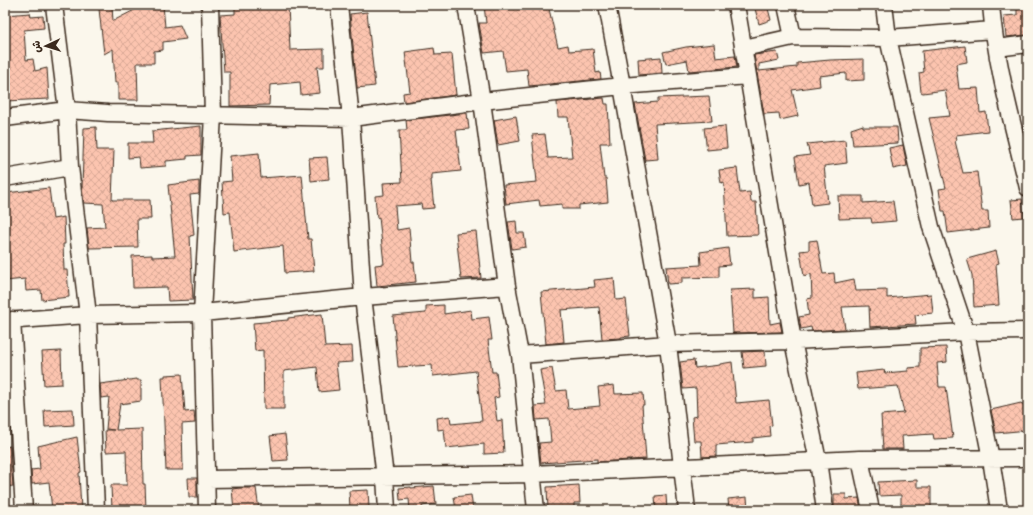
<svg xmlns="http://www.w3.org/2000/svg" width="1033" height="515" viewBox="0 0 1033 515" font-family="Delius,'Playpen Sans Arabic',sans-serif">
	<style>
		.building { fill: url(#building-cross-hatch); stroke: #3b2a1e }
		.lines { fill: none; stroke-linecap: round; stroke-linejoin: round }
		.street-casing { stroke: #3b2a1e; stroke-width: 19 }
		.street { stroke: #fbf7ec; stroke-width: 16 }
	</style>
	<defs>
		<pattern id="building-cross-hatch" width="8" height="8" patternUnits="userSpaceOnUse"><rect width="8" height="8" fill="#fcc4af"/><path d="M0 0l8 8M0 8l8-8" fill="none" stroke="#d9a996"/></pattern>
	</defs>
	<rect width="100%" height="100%" fill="#fbf7ec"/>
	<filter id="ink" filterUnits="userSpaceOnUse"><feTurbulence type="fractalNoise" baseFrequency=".025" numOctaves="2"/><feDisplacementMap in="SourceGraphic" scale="8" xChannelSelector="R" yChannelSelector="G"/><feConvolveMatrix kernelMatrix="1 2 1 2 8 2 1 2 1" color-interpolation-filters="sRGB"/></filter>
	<g filter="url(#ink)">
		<path class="building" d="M144,5h19l2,22 15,-2 6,14 -23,3v8l-9,1v12h-17l1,37h-20v-18l-3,1 -2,-34 -9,5 -5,-45 13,-2 1,14z
			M235,5h41v2l12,-2 2,45 34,-1v18h-7l3,26 -19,2 -1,-13 -30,3 -1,20 -39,1v-34h-6l-4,-57 15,-1z
			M484,5h24v3l25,-3h15l10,42 10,-2 1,6 24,-2 3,24 4,-1 1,7 -72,7 -2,-17 -21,2 -3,-20 -19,2 -5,-30h7z
			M754,5h13l4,15 -12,4z
			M1017,5h11v30l-22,2 -2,-21 13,-1z
			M367,12l8,74 -18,2 -7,-74z
			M30,13l1,4 12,-1 1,12 -20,2 2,30 7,-1 2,12 12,-3 2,31 -44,2v-68h2l-2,-18z
			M714,44l2,14 19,-2 2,11 -48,4 -2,-11 -21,4 -3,-12 23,-5z
			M965,46l2,16 -11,2 3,25 19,-1 2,25 6,-1 2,19 -32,4 1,5 -2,1 8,32 14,-1 5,39h6l1,17 -41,5 -3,-22h-3l-3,-22 7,-1 -17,-70 21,-2 -5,-26 -22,3 -2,-1 -2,-19 5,-1 -2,-21z
			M434,48l1,7 17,-1 4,41 -52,7 -1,-9 7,-1 -5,-40z
			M777,52l2,8 -20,4v7l38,-4v-4l33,-3 34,-1v21l-18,1v-8l-27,3 1,10 -28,4 6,26 -18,4 -1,-7 -15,1 -10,-59z
			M661,57l1,16 -23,2 -1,-16z
			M709,96l3,25 -57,3 3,35 -13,1 -10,-56 23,-2v-4z
			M604,98l1,6h3l2,39h-10l4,35h2l2,24 -29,3v4h-17v-5l-22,2 -1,-6 -33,4 -2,-19 33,-3 -5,-47 13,-1 3,24 24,-1 -4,-40h-10l-1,-15z
			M467,113l2,16 -13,1 5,41 -29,3v6h-1l3,28 -12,1 -1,-5 -26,2 2,24 12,-2 3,34h2l2,20 -39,4 -2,-21 9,-1 -5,-47 -2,1 -2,-22 9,-1 -1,-12 19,-1 -3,-52h8l-1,-10z
			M516,116l4,25 -22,4 -4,-25z
			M863,125v2h34l1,16 -45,2 -2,-16z
			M201,126v29l-14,1v3l-21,2v5l-26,2 -1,-11 -11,1v-15h25l-1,-12z
			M725,126l2,22 -20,2 -3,-22z
			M96,127l1,23h17l-2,50h38l1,19h-14l1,28 -49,1 -2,-20 18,-1 -2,-23 -19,-1 -2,-15 2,-60z
			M845,140l2,23 -23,3 4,37 -16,2 -3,-23 -10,2 -4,-27 15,-2 -3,-11z
			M903,145l4,21 -14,3 -4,-21z
			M259,153l2,25 41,-3 6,64h3l3,32 -29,2 -2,-27 -49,6 -4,-40 -6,1 -2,-31 10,-1 -2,-25z
			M327,157l2,22 -18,2 -2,-23z
			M737,168l3,25 10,-1 1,10h5l2,33 -31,1 -3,-54 -3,1 -2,-13z
			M199,181v13l-9,1 4,40 -4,1 3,64 -25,1 -1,-14 -34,1 -1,-32 20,-1v2l23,-1 -7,-71z
			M49,188l4,31 11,-2 1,27h-2l1,26h3l2,27 -27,3 -1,-10 -15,1 -1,-12 -20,2v-71l3,-1 -2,-16z
			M838,196h25v7l30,-2 3,20 -24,2 -1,-5 -32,1z
			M1022,199l2,18 -11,1 -2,-18z
			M516,221l1,12h7l2,14 -14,2 -4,-27z
			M476,231l5,47 -20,1 -5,-46z
			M817,240l6,34 11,-1 1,10 19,-4 2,12 31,-1v8l44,-4 2,19 -18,2 1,9 -46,3 -1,-21 -27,1 3,22 -33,2 -1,-4 -10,2 -2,-12 10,-2 -2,-16 5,-1 -1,-24 -7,2 -4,-25 9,-1v-9z
			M728,248l2,17 -11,1v11l-37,1v5l-14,1 -2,-17 35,-2 -1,-13z
			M996,251l3,12 -3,1 3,41 -25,2 -2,-32 -5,-16z
			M614,278l2,22 10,-1 4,37 -9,1v1l-19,1 -3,-32 -38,3 3,32 -18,2 -5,-52 54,-5 -1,-7z
			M755,289v9l14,-1 1,27 10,-2 2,10 -49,1 -3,-43z
			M444,305v9l27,-4 1,9 17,-2 3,23h-4l4,32h4l3,25 -5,1 3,23 5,-1 2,33 -20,1v-10l-38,4 -2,-19 -6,1 -1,-12 13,-2 1,8 31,-3 -6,-50 -43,5 -1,-11 -34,2 -5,-51 33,-3v-7z
			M322,314l3,33 27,-1 1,16 -17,1 3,27 -20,2 -2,-25 -33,4v38h-20l-1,-59 -8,1 -2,-28 35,-3v-2z
			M946,347l1,15 -10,1 2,24h7l7,51 -19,1 -1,-5 -31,2 1,13h-20l-2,-34 23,-2 -6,-27 -40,3 -2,-16 28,-3 1,3 23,-2v-3l12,-1v-19z
			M61,351l1,33 -18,1 -2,-33z
			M765,351l1,15 -22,2 -2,-16z
			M694,360l1,8 25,-3v-1l12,-2 4,41 33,-3 3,25 -3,1 1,10 -17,2v4l-37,3v11l-14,1 -1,-16h-7l-2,-24 5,-1 -1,-28 -13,1 -3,-27z
			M552,368l4,23 10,-1 2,19 32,-3 -2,-19 16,-2 1,9 28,-1 1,12h-2l4,54 -49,3v-3l-56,4 -2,-20 12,-1 -2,-23 -13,1 -1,-14 11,-1 -6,-35z
			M182,374l3,38 9,-1 1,12 -13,1 1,46h-17l-4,-93h3v-2z
			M137,379v1h4v21l-21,3 -4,26 26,-1 1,55h2l1,26h-34l-1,-25h16l-1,-34 -20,1 -1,-22h9l-8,-1 3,-32 -8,1 -1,-14z
			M1021,403l1,1h5l1,26 -32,3 -5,-23z
			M73,409l1,16 -29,2 -1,-17z
			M285,434l3,26 -15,1 -3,-25z
			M77,437l4,35 -2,1 2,37h-29l-3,-28 -17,2 -1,-14 9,-1 -2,-23z
			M10,446l3,40 -8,1v-40z
			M188,478h9v19h-8z
			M917,480v7h14v23h-30v-15l-22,1 -1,-14z
			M579,485l1,18h-6v7h-26l-1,-23z
			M434,486l2,18 -14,2 1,4h-13l-1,-11 -9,1 -1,-12 12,-1v1z
			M240,488h16l3,22h-25l-2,-21z
			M368,490l1,18h-19l-1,-17z
			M834,494h12v5l13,-1 2,12h-27z
			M471,495l2,15h-17l-2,-13z
			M666,495l1,15h-11l-1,-14z
			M747,497l1,13h-19l-1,-11z"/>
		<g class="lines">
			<defs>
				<path id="street" d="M54,5l13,105 3,57 18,148 8,195
					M339,5l12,113 12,179 22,180 2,33
					M466,5l16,96 25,185 13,69 16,155
					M607,5l15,81 46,258 19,166
					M736,5l57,336 25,120 7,49
					M786,5l7,32
					M884,5l4,33 43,189 35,105 25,127 8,51
					M991,5c5,62 23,123 37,183
					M744,48l49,-11 95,1 105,-8
					M997,48l31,-4
					M5,118l62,-8 41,3 243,5 131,-17 140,-15 126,-10
					M5,178l65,-11
					M12,320l12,190
					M5,321l83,-6 114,-2 161,-16 144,-11
					M520,355l148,-11 125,-3 173,-9 62,-1
					M860,459l11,51
					M207,479l325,-5 328,-15 168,-1
					M207,510l-5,-197 11,-198 -3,-110"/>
			</defs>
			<use href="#street" class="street-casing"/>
			<use href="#street" class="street"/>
		</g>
	</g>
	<rect width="1033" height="515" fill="none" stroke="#fbf7ec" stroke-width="20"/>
	<rect x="10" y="10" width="1013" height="495" fill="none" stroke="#3b2a1e" stroke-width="1.5" filter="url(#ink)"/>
	<g transform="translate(46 46) rotate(266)" stroke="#fbf7ec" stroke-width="3" paint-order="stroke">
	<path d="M0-3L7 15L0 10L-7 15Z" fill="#3b2a1e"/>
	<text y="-6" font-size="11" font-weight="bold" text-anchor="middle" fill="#3b2a1e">ش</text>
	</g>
</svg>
